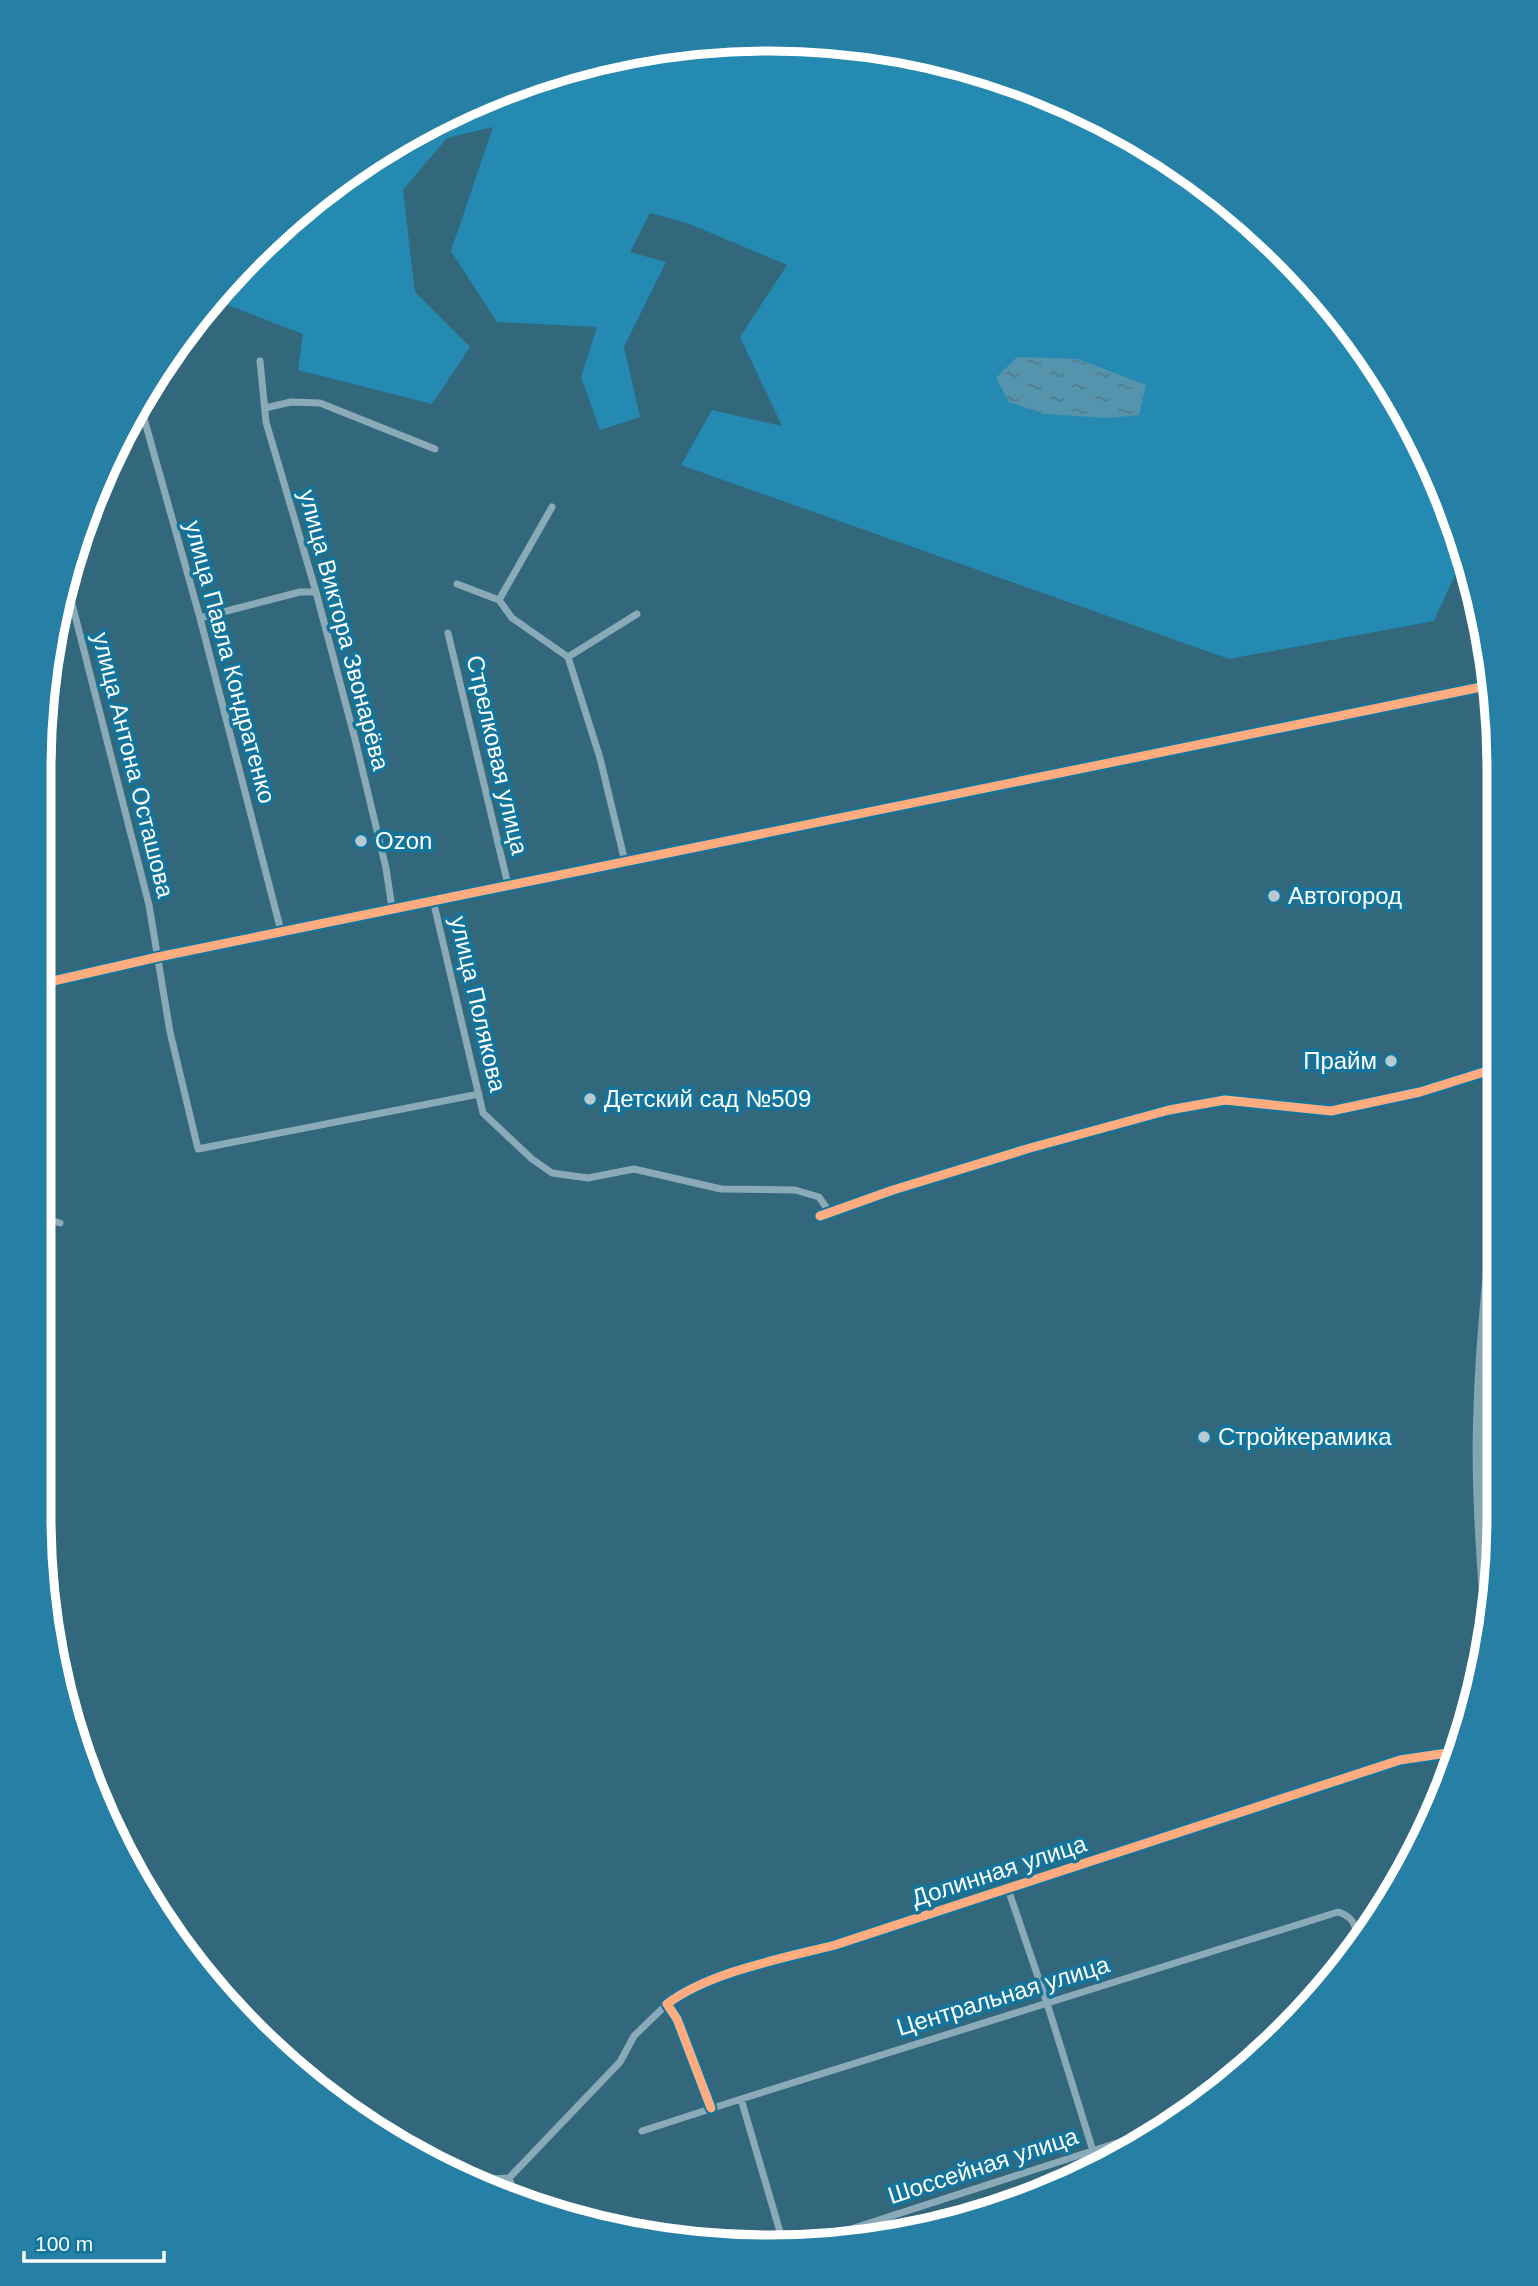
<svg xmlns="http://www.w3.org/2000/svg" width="1538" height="2286" viewBox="0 0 1538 2286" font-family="Helvetica,sans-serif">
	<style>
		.forest { fill: url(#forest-firs) }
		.garden { fill: #248ab1 }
		.water { fill: url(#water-ripples) }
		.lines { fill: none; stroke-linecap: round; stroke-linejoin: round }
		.street { stroke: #8aaab7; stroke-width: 7 }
		.secondary { stroke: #84a5b2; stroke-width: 12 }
		.cycleway-casing { stroke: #13749c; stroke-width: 13 }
		.cycleway { stroke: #ffac80; stroke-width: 9 }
		.poi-dot { fill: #b7cad1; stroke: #13749c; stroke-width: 2.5 }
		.labels { text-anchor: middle; stroke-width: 7; stroke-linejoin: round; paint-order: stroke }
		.street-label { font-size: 24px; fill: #fff; stroke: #13749c }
		.poi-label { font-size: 24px; fill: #fff; stroke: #13749c; text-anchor: start }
		.rim { fill: none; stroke: #fff; stroke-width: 9 }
	</style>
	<defs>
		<pattern id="forest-firs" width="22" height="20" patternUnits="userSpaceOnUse" patternTransform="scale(1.75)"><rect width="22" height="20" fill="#248ab1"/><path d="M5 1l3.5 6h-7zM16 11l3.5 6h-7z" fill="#347189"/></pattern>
		<pattern id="water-ripples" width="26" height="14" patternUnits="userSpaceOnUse" patternTransform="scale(1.75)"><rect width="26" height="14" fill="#5594ad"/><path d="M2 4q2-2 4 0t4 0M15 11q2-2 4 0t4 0" fill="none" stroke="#527b8b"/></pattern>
	</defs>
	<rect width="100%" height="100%" fill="#32677c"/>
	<path class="forest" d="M1499,1427l1,90 -1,1 -12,-34z"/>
	<path class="garden" d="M769,39l142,13 137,42 127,67 110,91 91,111 68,126 20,66 -30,66 -205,38 -548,-194 31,-55 70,16 -42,-89 47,-72 -100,-42 -37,-10 -20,39 36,10 -42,85 16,70 -40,13 -19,-53 16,-50 -100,-5 -46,-71 42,-124 -46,11 -44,52 12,102 55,55 -38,57 -134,-34 5,-36 -91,-35 40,-46 111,-91 126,-68 137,-41z"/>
	<path class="water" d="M1017,357l61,2 68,26 -7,30 -31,3 -64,-4 -35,-12 -13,-24z"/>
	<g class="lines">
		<path class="street" d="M260,361l6,61 50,170 39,147 31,129 6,40
			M140,404l60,214 81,313
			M265,408l26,-6 29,1 115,46
			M67,584l82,321 21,127 28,117 281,-55
			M457,584l42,16
			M499,600l13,18 56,39 32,101 25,104
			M499,600l53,-93
			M200,618l100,-26h16
			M448,633l60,252
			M568,657l69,-43
			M433,900l50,213 49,46 20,14 36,5 46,-9 87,20 74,1 24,7 11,16
			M40,960l6,23
			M820,1216l73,-26 137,-42 139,-38 56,-10 106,11 89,-19 80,-25
			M42,1218l18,5
			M1481,1541l16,6
			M1008,1889l39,114 46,148
			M741,2099l42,143
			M711,2108l-34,-89 -10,-15c42,-32 117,-46 168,-59l565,-185 54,-8
			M642,2131l99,-32 597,-187c17,5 17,15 22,31
			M476,2184l14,-5 19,-1
			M517,2201l-8,-23 111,-116 14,-26 33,-32
			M817,2240l343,-111"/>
		<path class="secondary" d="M40,984l118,-27 1333,-272
			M1488,1637c-5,-72 -11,-143 -9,-214 2,-81 10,-161 21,-241"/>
		<defs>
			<path id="cycleway" d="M40,984l118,-27 1333,-272
				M820,1216l73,-26 137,-42 139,-38 56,-10 106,11 89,-19 80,-25
				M711,2108l-34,-89 -10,-15c42,-32 117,-46 168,-59l565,-185 54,-8"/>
		</defs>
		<use href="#cycleway" class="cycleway-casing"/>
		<use href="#cycleway" class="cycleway"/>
	</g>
	<g class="poi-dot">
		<circle cx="361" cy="841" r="7"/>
		<circle cx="1274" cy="896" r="7"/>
		<circle cx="1391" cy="1061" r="7"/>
		<circle cx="590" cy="1099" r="7"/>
		<circle cx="1204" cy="1437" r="7"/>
	</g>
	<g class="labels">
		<g class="street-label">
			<text transform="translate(344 630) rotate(75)" y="8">улица Виктора Звонарёва</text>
			<text transform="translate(230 662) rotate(75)" y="8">улица Павла Кондратенко</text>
			<text transform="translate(497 755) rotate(77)" y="8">Стрелковая улица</text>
			<text transform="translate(133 765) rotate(76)" y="8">улица Антона Осташова</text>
			<text transform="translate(478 1004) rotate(77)" y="8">улица Полякова</text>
			<text transform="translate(999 1871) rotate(-18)" y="8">Долинная улица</text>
			<text transform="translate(1003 1996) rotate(-17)" y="8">Центральная улица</text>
			<text transform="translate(983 2166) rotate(-18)" y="8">Шоссейная улица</text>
		</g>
		<g class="poi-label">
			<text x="375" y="849">Ozon</text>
			<text x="1288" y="904">Автогород</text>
			<text x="1377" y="1069" text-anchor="end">Прайм</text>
			<text x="604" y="1107">Детский сад №509</text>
			<text x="1218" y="1445">Стройкерамика</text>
		</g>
	</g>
	<path d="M0 0H1538V2286H0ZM769 51H769A718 718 0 0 1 1487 769V1517A718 718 0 0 1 769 2235H769A718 718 0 0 1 51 1517V769A718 718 0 0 1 769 51Z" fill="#267fa4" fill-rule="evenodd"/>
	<path class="rim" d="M769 51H769A718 718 0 0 1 1487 769V1517A718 718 0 0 1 769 2235H769A718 718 0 0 1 51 1517V769A718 718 0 0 1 769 51Z"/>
	<path d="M24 2251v10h140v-10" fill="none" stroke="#ffffff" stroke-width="3.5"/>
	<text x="35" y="2251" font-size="21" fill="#ffffff" stroke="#13749c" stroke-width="5" paint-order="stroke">100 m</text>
</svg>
